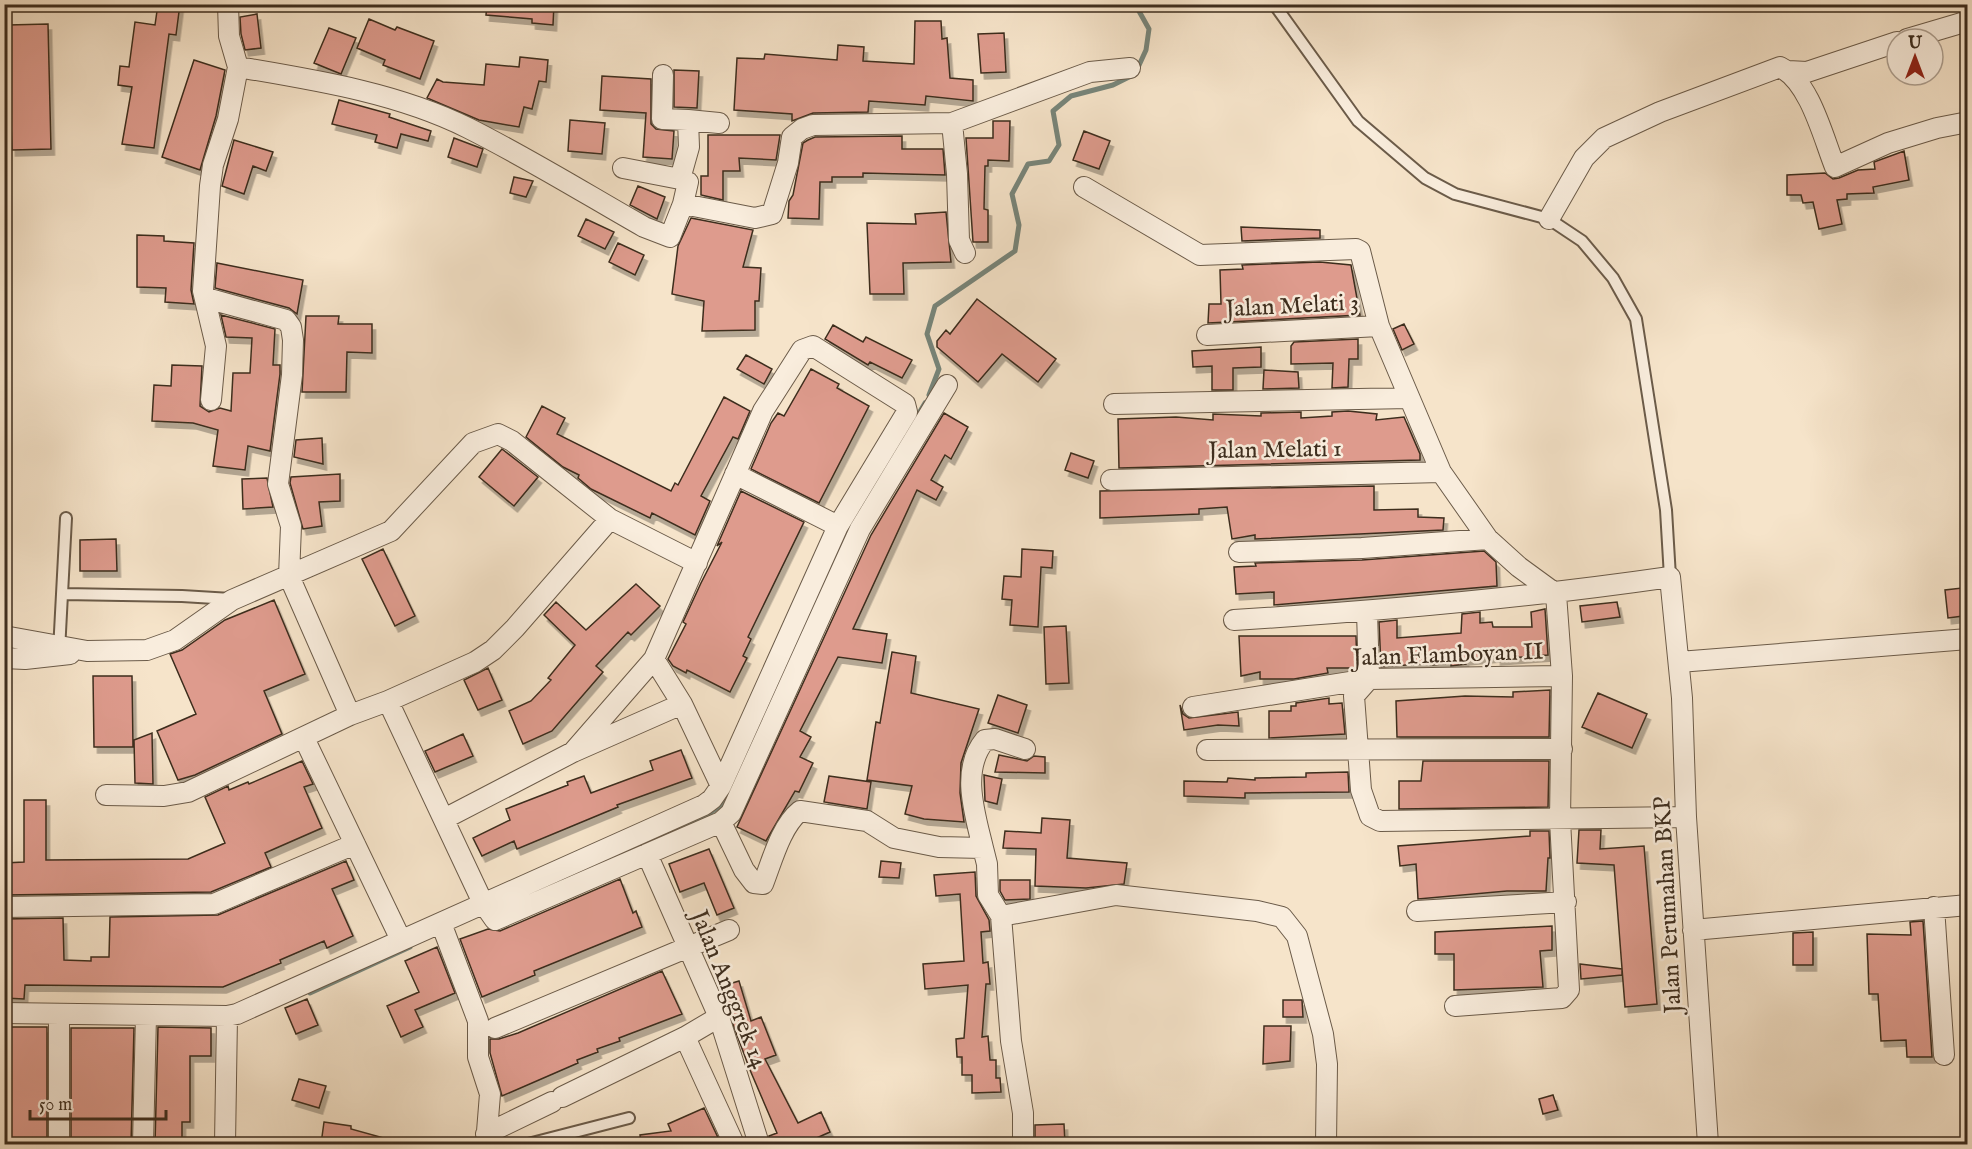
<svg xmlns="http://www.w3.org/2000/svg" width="1972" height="1149" viewBox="0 0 1972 1149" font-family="'IM FELL English',serif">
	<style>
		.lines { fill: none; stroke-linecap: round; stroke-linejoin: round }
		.stream { stroke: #77857a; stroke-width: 5 }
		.building { fill: #de9b8d; stroke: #3d2d1e; stroke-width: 1.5; filter: url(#shadow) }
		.service-casing { stroke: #6b5b49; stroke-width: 14 }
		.minor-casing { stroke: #6b5b49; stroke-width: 22 }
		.service { stroke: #f9eddd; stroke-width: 10 }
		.minor { stroke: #f9eddd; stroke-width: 20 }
		.labels { text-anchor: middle; stroke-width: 5; stroke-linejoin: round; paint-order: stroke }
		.street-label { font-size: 24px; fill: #3d2d1e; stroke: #f9eddd }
	</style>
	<defs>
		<filter id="shadow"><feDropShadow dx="3.5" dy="6" stdDeviation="0" flood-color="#0004"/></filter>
	</defs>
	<rect width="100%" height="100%" fill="#f6e4ca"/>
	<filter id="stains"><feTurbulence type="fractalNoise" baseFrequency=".00333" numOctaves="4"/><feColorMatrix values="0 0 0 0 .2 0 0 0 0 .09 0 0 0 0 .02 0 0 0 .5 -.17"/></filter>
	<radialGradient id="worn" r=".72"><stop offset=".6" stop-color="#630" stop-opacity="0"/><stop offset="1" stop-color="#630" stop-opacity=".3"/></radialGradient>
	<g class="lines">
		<path class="stream" d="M929,395l10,-26 -12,-35 8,-28 80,-55 4,-26 -7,-31 16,-30 21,-3 10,-16 -6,-34 18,-15 42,-11 22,-11 11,-24 3,-21 -14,-25
			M877,483l48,-80
			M803,627l26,-54
			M590,867l120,-54 13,-9 74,-163
			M310,993l100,-46"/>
	</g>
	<path class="building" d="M158,4h22l-4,31 -7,-1 -15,114 -32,-4 10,-57 -14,-2 2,-19 9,1 6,-45 20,3z
		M487,4h67l-1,21 -21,-2v-4l-46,-4z
		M257,14l4,34 -16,2 -4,-16 -1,-17z
		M369,19l26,11 2,-3 37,14 -14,38 -37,-14 2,-5 -28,-12z
		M915,21h26l1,18 5,-1 3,40 23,2v21l-47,-5 -1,9 -56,-4 -1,11 -55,1 -21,8v-7l-58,-4 3,-52 27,1 1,-5 72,6 1,-15 26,2 -1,14 51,3z
		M48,24l3,125 -39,1 -2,-54h-6v-31h5l-1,-40z
		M329,28l27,10 -15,36 -27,-11z
		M1004,33l2,39 -25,1 -3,-39z
		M520,57l28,3 -2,22 -7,-1 -7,28 -8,-2 -5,20 -40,-7 -52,-22 10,-19 6,3 41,3 2,-21 33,3z
		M194,60l31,10 -9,46 -16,54 -38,-13z
		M674,70l25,1 -2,37 -23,-1z
		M602,76l49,3v45l5,5 18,2 -2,28 -29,-2 3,-44 -46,-3z
		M339,100l51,14 -1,3 42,14 -3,10 -27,-7 -4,14 -22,-6 2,-7 -45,-11z
		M570,120l35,3 -3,31 -34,-3z
		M993,121h17l-1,40 -21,-1v6h-3l-1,43 4,1v32h-15l-7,-104h27z
		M1084,131l26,10 -11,28 -26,-9z
		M708,135h72l-4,25 -37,-2 1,13h-17v29l-22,-5v-19h7z
		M902,136v13h41l2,26 -82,-2v4h-31v5h-12l-1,37 -31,-1 1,-17 4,-6 10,-52 5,-3 7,-3z
		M454,138l29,11 -6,18 -29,-10z
		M234,140l39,12 -7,19 -13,-5 -9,28 -22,-8z
		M1904,151l5,29 -36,7 1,6 -27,1v5l-10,1 5,24 -23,5 -6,-27 -10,1 -2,-8h-14v-20l38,-2 8,6 6,-1 19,-8 17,-1 -1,-7z
		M514,177l19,4 -7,16 -16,-4z
		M638,186l27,11 -8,22 -27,-14z
		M946,212l5,50 -48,1 1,31h-34l-3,-71 49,1 -1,-10z
		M691,218l62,12 -10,37 18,1 -2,33h-4v29l-53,1 2,-30 -32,-7 6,-48z
		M586,219l28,13 -9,17 -27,-13z
		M1241,227l79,3v8l-78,3z
		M137,235l27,1v5l30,2 -3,47 3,14 -29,-2 1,-14 -29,-1z
		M618,243l26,12 -9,20 -26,-13z
		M1320,262l31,3 9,50 -152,8 1,-19h12l-1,-34 23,-1 -1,-4z
		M217,263l86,17 -6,34 -8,-6 -74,-20z
		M977,299l79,60 -18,23 -36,-28 -24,28 -41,-35v-6l9,-11 4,4z
		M221,315l54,14 -2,36h7v9l-10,77 -22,-5 -3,24 -32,-4 5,-36 -25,-7 -41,-2 2,-36 17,1 1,-21 30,1 -2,40 9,6 11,-4 11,3 2,-38h17l2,-35 -26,-1z
		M306,316h33l-1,8h34v29l-25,-1 -1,40h-44z
		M1404,324l10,20 -12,6 -9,-21z
		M833,325l30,17 3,-5 46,23 -10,18 -32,-16 -2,3 -43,-26z
		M1358,339v20h-9l-1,28 -16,1 1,-25 -42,1v-18l3,-4z
		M1261,347v20l-28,1v22h-21v-24l-19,1 -1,-16z
		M746,355l26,14 -8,15 -27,-15z
		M811,369l28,15 -2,4 32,18 -50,97 -68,-34 20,-46 7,-10 6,3z
		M1264,370l34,2 1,16 -36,1z
		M724,397l26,14 -12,28 -5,-2 -32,59 9,5 -15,34 -43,-22 -2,5 -59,-29 -13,-11 1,-3 -16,-8 -37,-30 16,-31 23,12 -8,16 114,57 4,-8 3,2z
		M1348,411l29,3 -1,6 28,-3 16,37v6l-301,8 -1,-49 58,-2 37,3v-6l48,2v-3l40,-1v6l31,-2v-4z
		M944,413l24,14 -17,32 -6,-4 -14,25 12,7 -7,13 -19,-10 -64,139 34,5 -5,29 -44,-6 -38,74 11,6 -11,20 13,6 -14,29 -4,-1 -29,50 -29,-14 134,-292z
		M322,438l1,26 -29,-7 2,-17z
		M502,449l36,28 -24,29 -35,-29z
		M1071,453l23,8 -6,17 -23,-8z
		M340,474v27l-21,1 3,24 -19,3 -13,-46 1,-6z
		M267,478l6,29 -30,2 -1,-30z
		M1374,486v24l44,-1v8l26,1 -1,12 -188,9v-4l-23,4 -5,-32 -28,2v5l-99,4v-27z
		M741,491l63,31 -56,115 3,2 -8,17 4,2 -17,34 -43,-22 -1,3 -13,-7 -5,-7 18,-35 -3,-2 18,-39 21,-41 -5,4z
		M116,539l1,32h-37v-31z
		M383,549l32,67 -20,10 -33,-67z
		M1022,549l31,2 -1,17 -11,-1 -3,60 -28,-2 2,-25 -10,-1 2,-23 17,1z
		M1484,551l12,11 1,24 -223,19v-13l-38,2 -2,-27 22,-1 -1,-3 107,-3z
		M636,584l24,22 -29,29 -3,-3 -32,34 7,6 -51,59 -29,13 -14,-33 22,-10 20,-21 -3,-2 27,-33 -31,-30 12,-13 30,28z
		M1962,588l1,28 -15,2 -3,-28z
		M274,600l31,74 -41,17 18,43 -87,41 -17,5 -21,-49 39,-17 -26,-60 12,-4 43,-30z
		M1617,602l3,15 -38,5 -2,-16z
		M1545,609l3,46 -51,4v-3l-32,3 1,5 -15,2v-3l-18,2 -1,-2 -51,4 -2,-45 18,-2v18l64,-5 1,-19 18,-2v11l12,-1 1,5h39l-1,-15z
		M1066,626l3,57 -23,1 -2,-57z
		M1239,636h117l1,32h-30l1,5 -34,6h-34v-7l-19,4z
		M892,652l24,4 -5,37 68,16 -18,54 -1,30 4,29 -40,-3 -19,-5 7,-28 -45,-6 9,-58 4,1z
		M488,668l14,32 -24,10 -14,-30z
		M93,676h39l1,71h-39z
		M1550,690l-1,47h-152l-1,-36 69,-5 48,1v-5z
		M1598,693l49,21 -15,34 -50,-21z
		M998,695l29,10 -9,28 -30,-10z
		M1329,698v6l13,-1 3,31 -76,4v-27h22v-5h5v-3z
		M1180,705l3,9 6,4 49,-6 1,14 -21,-1 -34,5z
		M152,733l1,51 -18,-1 -1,-43z
		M463,734l10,22 -38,16 -10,-21z
		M681,750l11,28 -75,27 1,2 -101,42 -3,-8 -32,15 -9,-18 37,-18 -4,-11 62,-24 -1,-3 17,-6 7,17 62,-23 -3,-9z
		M999,755l28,6 7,-5 11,1v16l-50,-1z
		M302,761l11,23 -9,3 18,41 -57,25 6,14 -60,25 -207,3v-32l20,-1v-62h22v60l142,-1 37,-16 -20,-46 23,-11 1,4 19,-8 1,2z
		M1423,761h126l-1,46 -149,2v-28h22z
		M1348,772l1,20 -104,1v5l-61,-2v-15l43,1 1,-4 27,2v-2l51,-1v-4z
		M984,775l18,4 -5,25 -12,-3z
		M829,776l42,6 -4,27 -43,-7z
		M1042,818l28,2 -3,38 60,5 -3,21 -38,4 -51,-2 1,-37 -33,-1 2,-17 36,2z
		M1579,830h22l-1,19 44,-3 13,158 -32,3 -11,-142 -37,-2z
		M1530,831h19l1,27h-2l-2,33h-39l-89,8 -2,-35 -16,2 -2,-20 132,-10z
		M709,849l25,59 -17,7 -13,-32 -24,9 -11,-28z
		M346,861l8,19 -22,9 21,47 -26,12 -3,-7 -44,19 1,3 -58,24 -198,-2 -1,14 -20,-1v-79l59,-1 1,42 27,1v-4h18l1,-40 108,-2z
		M881,861l20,2 -2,15 -20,-1z
		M975,872l1,24 13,24 1,11 -9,1 2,31 5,-1 2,22h-4l-4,53 6,-1 2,24h6v18h4l1,14 -29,1v-18h-10v-18h-5l-1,-18 8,-1 4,-53 -43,4 -2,-25 41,-3 -4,-67 -24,2 -2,-21z
		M620,879l13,34 3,-2 6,16 -108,44 1,4 -53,22 -22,-58 28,-10 12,2z
		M1000,880h30v19l-25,1 -5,-9z
		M1923,921l9,136h-25l-1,-17 -25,1 -3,-47h-9l-2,-60 44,1 -1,-13z
		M1552,926v24l-12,1 3,36 -89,3v-36h-19v-22z
		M1813,932v33h-20v-32z
		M437,947l18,46 -40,17 8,17 -22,10 -14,-31 32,-14 -14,-31z
		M1580,964l42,5v6l-41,4z
		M662,971l20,43 -63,24 1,3 -23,8 1,3 -21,8 1,3 -76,33 -12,-43v-14h9l19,-6z
		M739,981l12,40 10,-4 15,38 -11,4 33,64 23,-11 9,20 -27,12h-32l-2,-8 8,-3 -27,-63 -31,-83z
		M307,999l11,26 -22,9 -11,-26z
		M1283,1000h19l1,17h-20z
		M1264,1026h27l-1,35 -27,3z
		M4,1027h43v117h-43z
		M158,1027l53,1v28h-21v66h-8v22h-27z
		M71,1028h63l-3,116h-60z
		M299,1079l27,7 -7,22 -27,-8z
		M1553,1095l5,15 -15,4 -4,-15z
		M704,1108l17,36h-80l-1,-9 31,-4 -3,-7z
		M324,1122l27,4v3l40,11 -1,4h-69z
		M1064,1124l1,20h-22l-1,-5 -7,1v-15z"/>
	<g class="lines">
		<defs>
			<path id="service" d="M1274,4l84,117 67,57 30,16 94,25 33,22 31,37 23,41 30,191 4,67
				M63,594l119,2 49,3
				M59,651l7,-133
				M528,1144l101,-26"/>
			<path id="minor" d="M1907,39l61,-18
				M238,67c77,13 160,26 230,61 60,30 118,66 176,99l26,10 13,-33 72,14 17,-4 16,-51 4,-26 10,-8 11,-4 139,-2 138,-51 40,-4
				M1788,71l19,1 90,-30
				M663,75l-1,44 26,1 1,27 -9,32 8,3 -5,22
				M688,120l31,3
				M952,123l5,51 2,66 6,13
				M623,168l57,11
				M1084,187l116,68 156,-6 4,2 19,75 62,146 47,67 31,28 37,27
				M1549,219l35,-61 20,-20 56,-26 120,-45c30,15 43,70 55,100l53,-24 49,-15 31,-6
				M206,298l80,22 5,7 2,13 -1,35 -14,109 13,42 -2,50 61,139 38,-14 95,202 12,17 226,-98 10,-9 129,-284 87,-144
				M1207,335l172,-9
				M211,400l5,-54 -13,-55 7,-105 3,-21 15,-46 10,-52 -9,-31 -1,-32
				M1114,404l295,-6
				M735,474l103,52
				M1111,480l330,-8
				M1239,552l123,-4 126,-9
				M1367,612l2,67 -15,17 7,94 9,26 10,5 306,-4
				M1234,620c146,-9 291,-22 436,-43l12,121 4,119 22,327
				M4,636l83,15 60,-1 28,-10 57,-40 159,-69 82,-88 25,-9 14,7 98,78 87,44
				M4,658l21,1 45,-5
				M654,659l28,45 39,82
				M1679,662l289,-23
				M388,701l87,-39 18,-12 22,-22 95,-109
				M1193,707l176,-28 193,-3
				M304,738l97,202
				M1207,750l355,-1
				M106,795l58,1 24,-4 162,-77
				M444,819l129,-67 109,-48
				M721,822l23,48 10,13 9,1c9,-23 18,-58 37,-73l67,10 27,17 45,9 44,1 4,16 1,31 13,21 10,125 12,72v31
				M983,848c-8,-34 -23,-78 2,-108l10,-1 30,10
				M647,854l72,163 40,127
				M4,907l210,-3 141,-60
				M1934,907l10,148
				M1417,911l149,-9
				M1001,916l115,-21 141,16 25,6 15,19 26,98 4,30 -1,80
				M441,923l37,98v36l12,37 -4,50
				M1693,930l275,-25
				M1455,1006l107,-8 7,-8 -9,-170 2,-144 -6,-82
				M4,1013l223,3 10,-2 467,-209 8,-6 9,-13 117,-260 69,-114 -2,-8 -92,-58 -11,4 -39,61 -109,248 -81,93
				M495,1028l234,-98
				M685,1037l49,107
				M562,1097l123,-60 34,-20
				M486,1134l66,-32
				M59,1144v-128
				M143,1144l3,-128
				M225,1144l2,-128"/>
		</defs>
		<use href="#service" class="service-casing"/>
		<use href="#minor" class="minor-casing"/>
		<use href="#service" class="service"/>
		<use href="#minor" class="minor"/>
	</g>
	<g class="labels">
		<g class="street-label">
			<text transform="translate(1292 305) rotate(-3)" y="8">Jalan Melati 3</text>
			<text transform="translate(1275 449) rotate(-1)" y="8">Jalan Melati 1</text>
			<text transform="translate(1448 654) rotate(-2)" y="8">Jalan Flamboyan II</text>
			<text transform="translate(1667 905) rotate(-93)" y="8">Jalan Perumahan BKP</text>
			<text transform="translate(730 989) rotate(68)" y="8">Jalan Anggrek 14</text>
		</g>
	</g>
	<rect width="1972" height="1149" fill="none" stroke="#f6e4ca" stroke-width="24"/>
	<rect x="6" y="6" width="1960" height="1137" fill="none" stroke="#3d2d1e" stroke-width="3"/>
	<rect x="12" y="12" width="1948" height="1125" fill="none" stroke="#3d2d1e" stroke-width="1.5"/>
	<g transform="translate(1915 57)"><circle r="28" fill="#f9eddd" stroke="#aea091" stroke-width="1.5"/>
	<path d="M0-4.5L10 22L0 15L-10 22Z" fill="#8f2418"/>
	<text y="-9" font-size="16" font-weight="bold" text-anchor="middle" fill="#3d2d1e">U</text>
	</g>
	<path d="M30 1110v9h136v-9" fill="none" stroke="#3d2d1e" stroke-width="3"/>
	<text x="39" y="1110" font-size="18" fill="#3d2d1e" stroke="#f9eddd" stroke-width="4.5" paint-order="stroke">50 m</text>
	<rect width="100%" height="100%" filter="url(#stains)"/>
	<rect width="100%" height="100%" fill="url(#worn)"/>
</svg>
